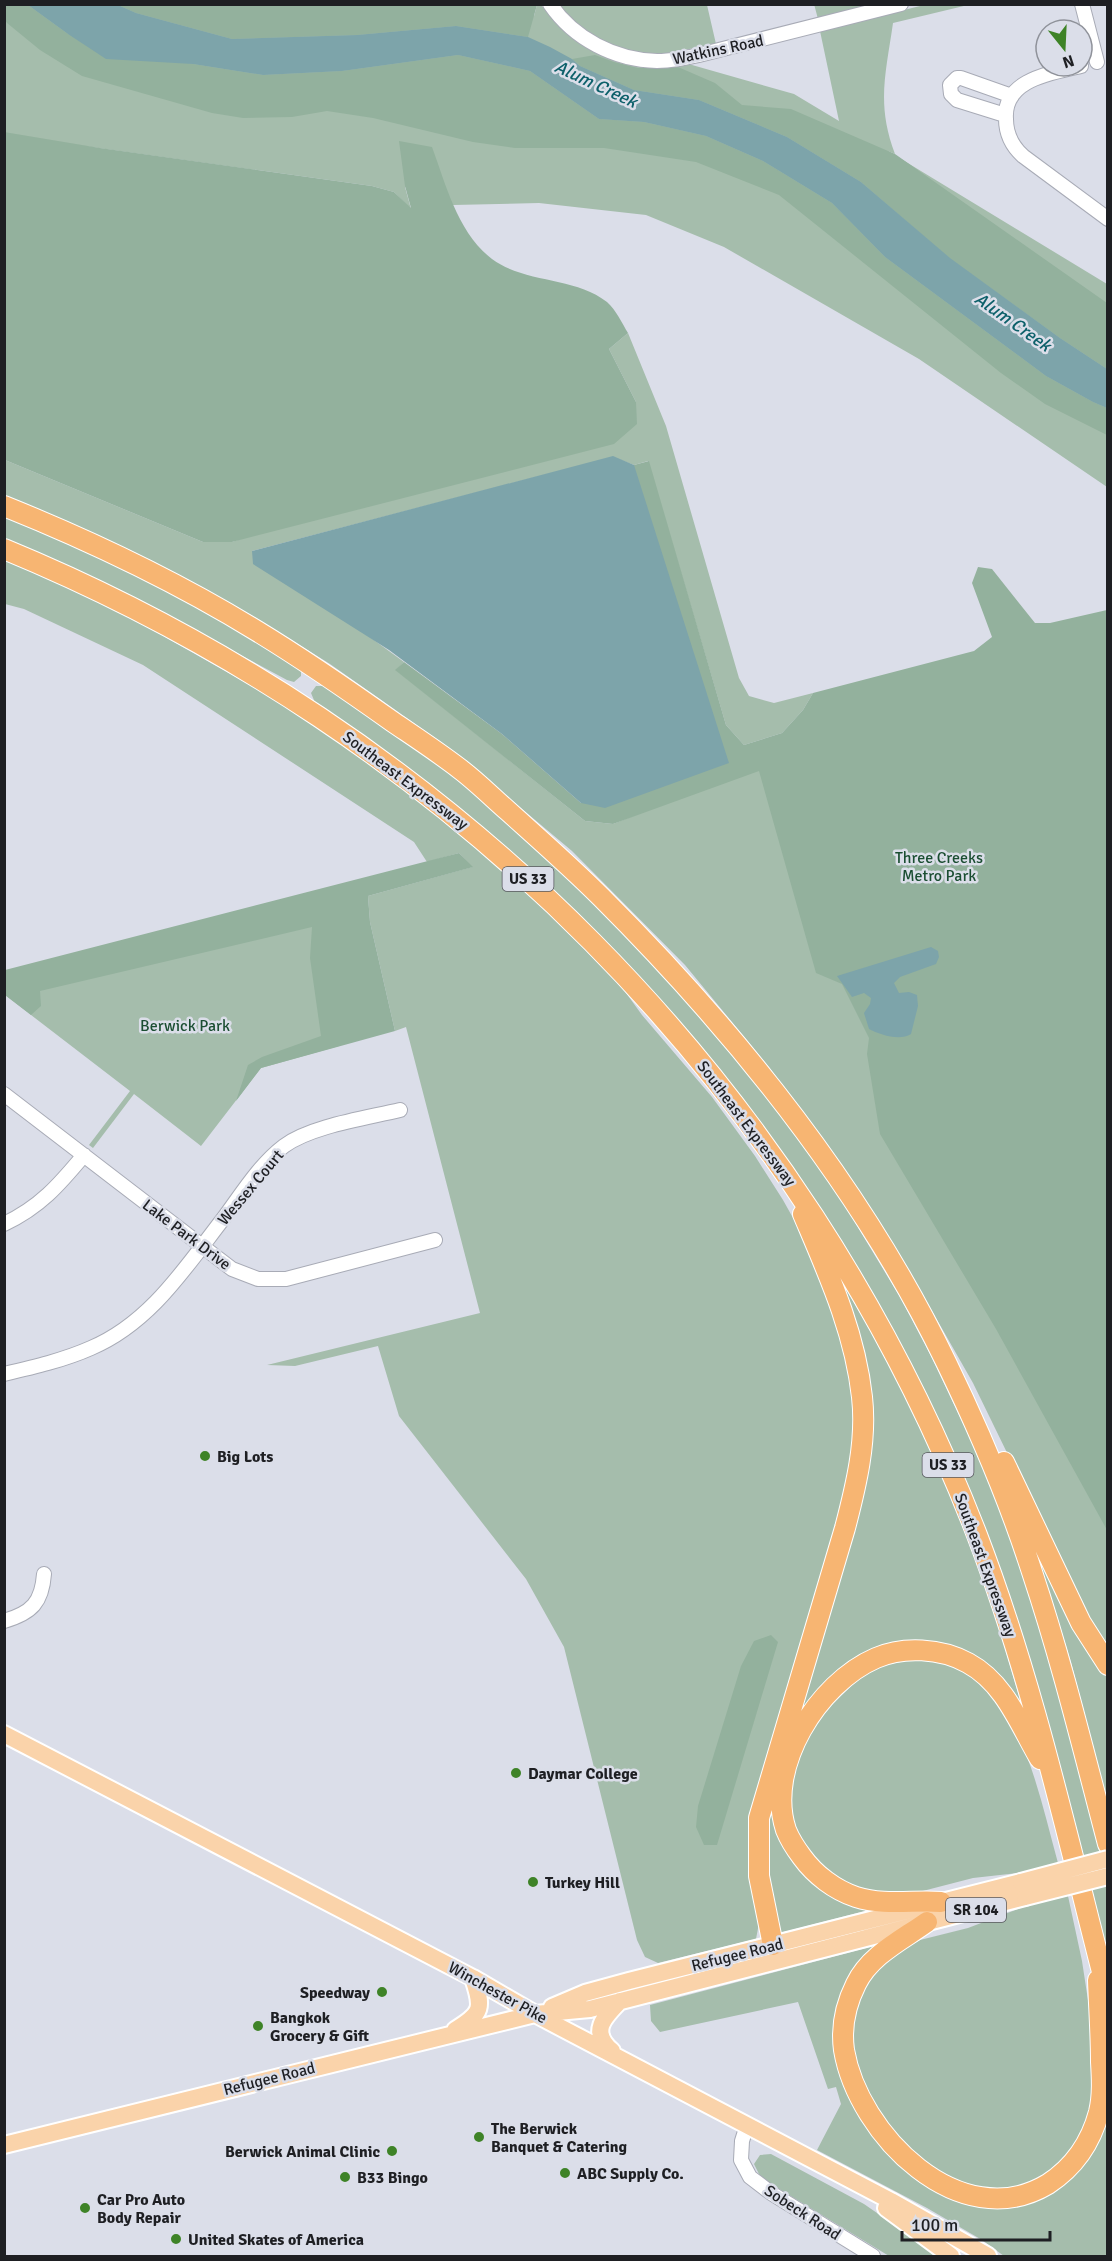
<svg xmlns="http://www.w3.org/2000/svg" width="1112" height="2261" viewBox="0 0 1112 2261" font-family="Signika,sans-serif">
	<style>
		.green { fill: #a5bdac }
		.forest { fill: #93b19d }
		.water { fill: #7da4aa }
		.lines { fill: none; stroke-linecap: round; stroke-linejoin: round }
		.minor-casing { stroke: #a8abb6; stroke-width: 16 }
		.major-casing { stroke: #fff; stroke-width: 20 }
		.highway-casing { stroke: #fff; stroke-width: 22 }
		.minor { stroke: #fff; stroke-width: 14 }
		.major { stroke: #fad3aa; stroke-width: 16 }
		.highway { stroke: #f7b572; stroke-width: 20 }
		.major-bridge-casing { stroke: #fff; stroke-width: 20; stroke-linecap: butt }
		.major-bridge { stroke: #fad3aa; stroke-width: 16 }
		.poi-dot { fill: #3e8327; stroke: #dbdee9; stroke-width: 2 }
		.labels { text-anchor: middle; stroke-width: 5; stroke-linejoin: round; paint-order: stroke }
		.shield { fill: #dbdee9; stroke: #57585e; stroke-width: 1.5 }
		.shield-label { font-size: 15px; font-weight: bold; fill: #1e1f23 }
		.street-label { font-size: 16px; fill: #1e1f23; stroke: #dbdee9 }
		.park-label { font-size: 16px; fill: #1b4e32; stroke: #dbdee9 }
		.poi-label { font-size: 16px; font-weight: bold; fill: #1e1f23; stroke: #dbdee9; text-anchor: start }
		.water-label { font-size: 18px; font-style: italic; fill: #0d606a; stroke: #dbdee9 }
	</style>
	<rect width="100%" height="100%" fill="#dbdee9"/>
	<path class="green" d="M519,4l15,12 3,-11h4l20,22 9,-6 -13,-16h150l9,39 -59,11 137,39 45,27 -19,-90 104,-26h44l-75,18c-7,50 -17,81 2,131l-7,-3 219,133v203l-188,-128 -195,-112 -78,-32 -107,-12 -86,2 -48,-18 6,22 -17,-17 -22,-6 -367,-51v-130z
		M814,4l64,1 -60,14z
		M628,333l38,93 73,252 10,18 25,7 39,-10 -10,17 -21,23 -38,12 -18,-20 -78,-264 -14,4 -21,-8 -361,94 152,111 -8,8 189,151 28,3 494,-198v1022l-20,-31 -114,-234 -53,-93 -65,-105 -86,-118 -84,-102 -113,-114 -124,-104 -118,-83 -79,-49 -87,-47 -159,-73v-35l198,82h29l404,-140 -27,-53z
		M4,514l95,40 132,70 70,46v6l-7,6 -7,-2 -139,-75 -143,-64z
		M5,560l100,43 175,99 100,68 95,75 64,58 82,83 21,29 70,82 43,59 28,44 24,43 37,95 13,73 -7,72 -89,306 -1,129 -4,21 -98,24 -13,-6 -8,-17 -73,-293 -38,-68 -127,-163 -21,-70 -83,20 -28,-1 213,-52 -74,-286 -11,4 -25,-109 -2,-26 104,-29 -13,-14 -32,9 -13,-20 -271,-177 -119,-56 -19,-5z
		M316,686h10l129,88 148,134 125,139 60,77 54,77 58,96 31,59 46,97 30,71 30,84 66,243 -23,6 -168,-485 -42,-80 -51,-83 -66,-92 -87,-108 -87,-95 -93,-83 -91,-72 -79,-54 -5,-12z
		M308,908l31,138 -78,22 -60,78 -67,-52 -41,54 -4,-3 41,-54 -125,-96 -1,-13z
		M840,1280c52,82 93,171 129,261 22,55 37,112 54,169l-52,-50 -90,-8 -88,84 70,-257z
		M1020,1516l78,147 9,12v125l-36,-138 -20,-64z
		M919,1659c30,0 61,17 80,40 6,7 9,17 13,24 23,44 33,93 46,140l-40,10 -45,5 -58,15 -57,-2 -35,-20 -26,-35 -8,-36 2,-16 15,-45 19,-28 38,-36 19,-10z
		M777,1794l7,42 80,70 1,5 -89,23 -8,-34 -1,-77z
		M1107,1885v81l-19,-75z
		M1068,1896l14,65 11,72 4,57 -16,53 -44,40 -47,11 -43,-12 -53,-46 -19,-28 -14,-30 -7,-20 -2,-34 11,-34 9,-16 16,-15 32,-19 48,-12 58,-22z
		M889,1942l-42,50 2,93 104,111 101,-9 53,-89v158h-103l-22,-16 -55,-32 -110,-58 24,-46 -5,-17 -8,2 -30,-87 -138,30 -9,-11 -1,-16z
		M771,2154l93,50 75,52h-50l-128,-78 -7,-14 6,-9z"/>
	<path class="forest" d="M5,5h23l40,29 125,30 70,11 79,-4 116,-16 72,16 69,48 45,3 62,14 57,25 69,42 53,54 161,119 47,26 14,6v27l-62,-31 -44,-31 -222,-178 -83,-33 -92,-14h-89l-42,-6 -100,-24 -46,-7 -35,6 -49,1 -31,-5 -130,-37 -42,-26 -33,-27 -2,-3z
		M118,5h419l-9,32 -72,-11 -99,9 -125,4 -96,-26z
		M595,55l19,7 24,6 40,-1 37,16 27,22 49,4 104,45 212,149v66l-47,-31 -111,-80 -88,-76 -74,-45 -88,-37 -65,-10 -54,-24 -8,-7z
		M4,132l96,16 272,38 22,6 17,16 -6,-22 -6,-45 33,6c14,38 26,86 60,112 34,25 82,17 115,43 9,8 15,21 21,31l-19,16 27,53 1,22 -23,20 -382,98h-29l-198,-82z
		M649,461l77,264 18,20 38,-12 21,-23 10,-17 161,-42 18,-14 -20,-54 6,-16 14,2 43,54h15l57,-13v920l-111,-201 -116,-195 -13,-80 2,-16 -27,-54 -26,-11 -57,-202 -146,53 -28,-3 -190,-151 9,-8 98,72 79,69 53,-338z
		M459,853l14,14 -105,29 2,26 25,109 -134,37 -25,33 12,-36 14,-8 59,-21 -11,-78 2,-31 -272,64 1,15 -10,9 -26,-20v-25z
		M771,1635l7,7 -61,203h-13l-8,-18 2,-21 43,-140 13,-25z"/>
	<path class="water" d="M28,5h90l18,8 96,26 125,-4 99,-9 72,11 22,10 22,12 8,7 54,24 65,10 88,37 74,45 89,76 110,80 47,31v39l-14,-6 -47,-26 -161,-119 -53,-54 -69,-42 -57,-25 -62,-14 -45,-3 -69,-48 -72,-16 -116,16 -79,4 -70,-11 -87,-5 -38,-25z
		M613,456l21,9 95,298 -124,45 -24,-5 -79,-69 -113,-84 -136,-86 -1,-13z
		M931,947l7,4 1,6 -3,7 -36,13 -6,6 5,10 10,-1 8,3 1,11 -7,28c-11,7 -31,1 -42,-5l-5,-16 6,-9 1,-6 -7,-5 -12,4 -15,-21z"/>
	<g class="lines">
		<defs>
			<path id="minor" d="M550,4c24,35 65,56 107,57 17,0 34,-4 50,-8l194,-49
				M1082,4l15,58
				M1081,66c-29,7 -78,13 -75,53 0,16 6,27 17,37l85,63
				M1005,115l-48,-15 -6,-6 -1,-9 7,-7h4l51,18
				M4,1094l228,175 26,10h28l149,-39
				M4,1224c36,-17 55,-39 80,-69
				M4,1374c30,-7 60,-14 87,-26 59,-25 94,-80 132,-129 18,-24 36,-54 61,-73 27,-20 83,-28 116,-36
				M4,1621c28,-8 38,-19 40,-47
				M747,2125l-5,16 -1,19 9,17 21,16 102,63"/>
			<path id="major" d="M4,1734l469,244 62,36 356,187 97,55
				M552,2007l33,-14 44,-12 392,-99
				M455,2030c28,-17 28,-22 18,-52
				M612,2051c-23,-19 -8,-34 8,-50
				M4,2145l531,-131 55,-5 435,-112
				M886,2208l65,48"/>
			<path id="highway" d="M4,506c87,35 173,76 253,125 46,28 91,59 136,91 22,15 45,30 67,47 16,12 32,28 48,42 31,28 63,56 93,86 136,136 261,291 345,465 33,68 63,138 86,210 30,90 52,181 76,272
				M4,549c446,184 798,535 973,986 57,149 91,306 131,460
				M1004,1462l77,161 27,42
				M941,1902c-28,-2 -57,4 -85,-5 -21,-7 -41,-22 -54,-40 -6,-8 -12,-17 -16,-27 -21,-63 32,-147 90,-172 27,-12 65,-10 92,5 37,20 52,62 72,96
				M927,1922c-25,18 -57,33 -71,62 -10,20 -15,44 -12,66 14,84 116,187 204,134 26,-17 43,-42 51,-72 4,-17 3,-34 2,-50 0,-27 -2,-54 -3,-82
				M773,1945l-14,-69v-58l86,-290c11,-42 22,-87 17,-131 -7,-65 -34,-124 -59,-183"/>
		</defs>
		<use href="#minor" class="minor-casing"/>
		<use href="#major" class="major-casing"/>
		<use href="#highway" class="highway-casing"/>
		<use href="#minor" class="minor"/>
		<use href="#major" class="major"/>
		<use href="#highway" class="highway"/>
		<defs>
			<path id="major-bridge" d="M1021,1882l87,-23
				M1025,1897l83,-21"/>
		</defs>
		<use href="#major-bridge" class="major-bridge-casing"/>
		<use href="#major-bridge" class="major-bridge"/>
	</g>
	<g class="poi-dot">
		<circle cx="205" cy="1456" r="6"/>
		<circle cx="516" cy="1773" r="6"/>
		<circle cx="533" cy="1882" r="6"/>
		<circle cx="382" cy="1992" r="6"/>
		<circle cx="258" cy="2026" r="6"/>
		<circle cx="479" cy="2137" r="6"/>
		<circle cx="392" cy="2151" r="6"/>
		<circle cx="565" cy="2173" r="6"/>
		<circle cx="345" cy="2177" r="6"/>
		<circle cx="85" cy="2208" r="6"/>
		<circle cx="176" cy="2239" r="6"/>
	</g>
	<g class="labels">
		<g class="shield">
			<rect x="502.5" y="867" width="51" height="24" rx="4.5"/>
			<rect x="922.5" y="1453" width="51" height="24" rx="4.5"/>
			<rect x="946" y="1898" width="60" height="24" rx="4.5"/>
		</g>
		<g class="shield-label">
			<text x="528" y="884">US 33</text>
			<text x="948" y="1470">US 33</text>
			<text x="976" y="1915">SR 104</text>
		</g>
		<g class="street-label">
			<text transform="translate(718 49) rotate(-12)" y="6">Watkins Road</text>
			<text transform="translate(406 780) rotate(37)" y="6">Southeast Expressway</text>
			<text transform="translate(747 1123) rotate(53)" y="6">Southeast Expressway</text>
			<text transform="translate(250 1187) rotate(-50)" y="6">Wessex Court</text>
			<text transform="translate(187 1234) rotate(37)" y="6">Lake Park Drive</text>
			<text transform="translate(986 1565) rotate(70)" y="6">Southeast Expressway</text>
			<text transform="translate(737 1954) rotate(-14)" y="6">Refugee Road</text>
			<text transform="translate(498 1992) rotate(29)" y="6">Winchester Pike</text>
			<text transform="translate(269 2078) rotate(-14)" y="6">Refugee Road</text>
			<text transform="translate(803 2212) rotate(33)" y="6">Sobeck Road</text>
		</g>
		<g class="park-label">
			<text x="939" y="863">Three Creeks<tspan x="939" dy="18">Metro Park</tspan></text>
			<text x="185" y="1031">Berwick Park</text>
		</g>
		<g class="poi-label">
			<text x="217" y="1462">Big Lots</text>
			<text x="528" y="1779">Daymar College</text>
			<text x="545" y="1888">Turkey Hill</text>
			<text x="370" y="1998" text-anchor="end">Speedway</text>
			<text x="270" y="2023">Bangkok<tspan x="270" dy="18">Grocery &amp; Gift</tspan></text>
			<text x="491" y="2134">The Berwick<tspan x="491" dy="18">Banquet &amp; Catering</tspan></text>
			<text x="380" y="2157" text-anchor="end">Berwick Animal Clinic</text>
			<text x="577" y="2179">ABC Supply Co.</text>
			<text x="357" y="2183">B33 Bingo</text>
			<text x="97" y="2205">Car Pro Auto<tspan x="97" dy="18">Body Repair</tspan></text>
			<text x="188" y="2245">United Skates of America</text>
		</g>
		<g class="water-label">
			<text transform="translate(596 84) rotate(25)" y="6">Alum Creek</text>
			<text transform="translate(1013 322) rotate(35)" y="6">Alum Creek</text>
		</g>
	</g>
	<rect width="1112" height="2261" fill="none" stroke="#1e1f23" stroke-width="12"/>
	<g transform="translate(1064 48) rotate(162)"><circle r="28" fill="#dbdee9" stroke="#8f929a" stroke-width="1.5"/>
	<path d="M0-4.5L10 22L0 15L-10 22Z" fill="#3e8327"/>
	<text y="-9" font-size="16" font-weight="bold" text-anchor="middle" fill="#1e1f23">N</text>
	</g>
	<path d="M902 2231v9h148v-9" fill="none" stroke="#1e1f23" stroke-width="3"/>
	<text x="911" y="2231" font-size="18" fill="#1e1f23" stroke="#dbdee9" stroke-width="4.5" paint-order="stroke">100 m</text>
</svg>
